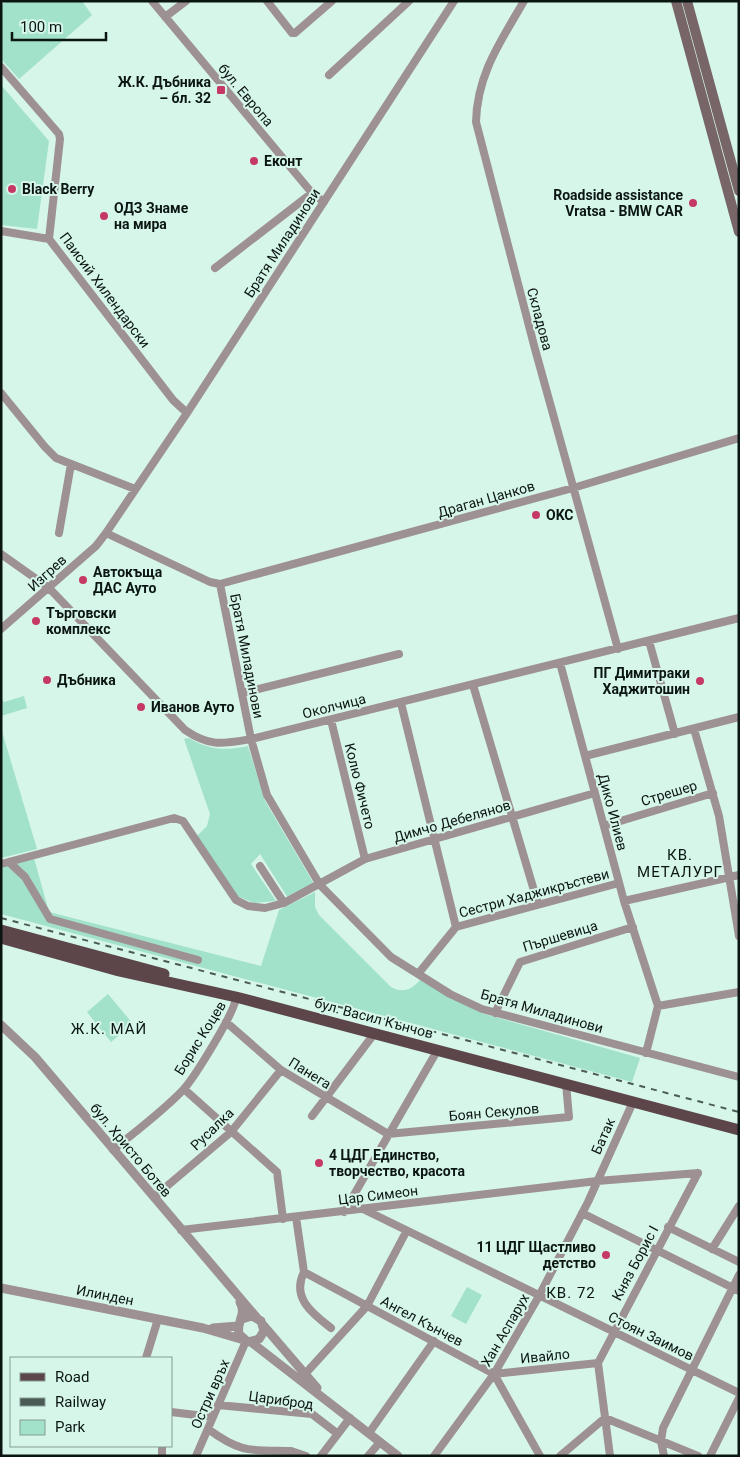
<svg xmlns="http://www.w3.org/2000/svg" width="740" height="1457" viewBox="0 0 740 1457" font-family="Roboto,sans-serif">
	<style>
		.green { fill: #a2e1ca }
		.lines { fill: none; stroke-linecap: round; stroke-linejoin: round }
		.minor { stroke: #9e9193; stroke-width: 8 }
		.tertiary { stroke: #9e9193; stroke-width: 9 }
		.secondary { stroke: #786568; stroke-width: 10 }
		.primary { stroke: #5c464a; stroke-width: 11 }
		.rail { stroke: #4a5b55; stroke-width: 2; stroke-dasharray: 6 6; stroke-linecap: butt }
		.poi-dot { fill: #c63965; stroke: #d6f6ea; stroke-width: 2 }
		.labels { text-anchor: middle; stroke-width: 4; stroke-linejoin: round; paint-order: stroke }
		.poi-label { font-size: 14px; font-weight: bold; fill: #0b1612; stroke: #d6f6ea; text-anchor: start }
		.street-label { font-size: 14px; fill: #0b1612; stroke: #d6f6ea }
		.neighbourhood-label { font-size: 15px; letter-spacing: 1px; fill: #0b1612; stroke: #d6f6ea }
	</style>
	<rect width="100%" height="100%" fill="#d6f6ea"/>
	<path class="green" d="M6,1h76l10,14 -73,64 -18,-20v-53z
		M1,85l48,56 -12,88 -36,-4z
		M24,696l3,12 -26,8v-18l3,4z
		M1,728l36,121 -36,9z
		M189,738c20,12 36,13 59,8l17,55 49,83 -26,14 -28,-44 -9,10 25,37 -22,2 -17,-7 -41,-59 11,-11 3,-12 -26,-75z
		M34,858l15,54 212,54 18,-56 36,-18v15l4,8 72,72c12,7 21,2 29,-7l61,33 159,45 -8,24 -631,-168v-47z
		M108,994l25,30 -22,18 -24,-30z
		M467,1287l15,8 -16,29 -15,-8z"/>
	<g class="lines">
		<path class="minor" d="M152,1l160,192 12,9
			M267,1l25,32h3l37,-32
			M524,1c-23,40 -47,73 -48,121l59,227 83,300
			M165,17l21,-16
			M1,67l58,67 1,5 -11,100 124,161 14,13
			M329,75l80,-74
			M1,231l48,8
			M215,268l97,-75
			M1,393l44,54 11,11 79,31
			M59,533l12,-69
			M106,533l104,49 10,2 353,-96 166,-50
			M1,554l48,34 136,142c25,17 37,14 66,9l488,-121
			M220,584l31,155 16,56 53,90 71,72 59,37 32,15 257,68
			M1,629l95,-83 10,-13 81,-120 267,-412
			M649,641l26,93
			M560,663l64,238 34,105 -12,47
			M473,685l65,219
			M242,693l157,-39
			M401,703l55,224
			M331,720l34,139
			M694,729l25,87 20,120
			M585,756l154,-39
			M604,826l109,-33
			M9,862l16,15 25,42 148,41
			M1,864l173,-46 9,3 53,79 12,6 17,2 19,-5 81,-44 230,-66
			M260,866l24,37
			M624,901l115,-26
			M418,974l38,-47 163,-44
			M658,1006l81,-14
			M495,1013l25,-51 113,-35
			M226,1022l55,48 107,64 181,-17 -3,-33
			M184,1089l93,83 6,47
			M312,1116l62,-82
			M113,1150c23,-19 49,-38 70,-60 11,-12 53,-79 53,-93
			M154,1197l77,-65 50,-62
			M363,1209l376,184
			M344,1212l93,-161
			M582,1213l157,78
			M296,1217l8,55 190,102 46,82
			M668,1227l71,35
			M181,1230l416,-49 101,-8
			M712,1249l27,-43
			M304,1272c-13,26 9,42 27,56
			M146,1358l12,-39
			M305,1374l62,-68 39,-74
			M494,1374l104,-11
			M218,1405l94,9 22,17
			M171,1412l42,5
			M208,1429c34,25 43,21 83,22
			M369,1433l65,-92
			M162,1456v-10
			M196,1456l50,-115
			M290,1456l1,-5 15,5
			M321,1456l29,-38
			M368,1456l12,-14
			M434,1456l60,-82 45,-78 49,-94 45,-100
			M560,1456l45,-38 93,38
			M610,1456l-12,-93 100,-190
			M664,1456l-3,-15 2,-13 76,-153
			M710,1456l29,-58"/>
		<path class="tertiary" d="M1,1025l34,32 222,261
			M1,1288l202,40 41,12
			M240,1302c7,13 -4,19 -1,32l9,8 11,-3 5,-8 -3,-10 -9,-5 -10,3
			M263,1325l54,63
			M213,1328l25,-2
			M251,1342l147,114"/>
		<path class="secondary" d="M676,1l63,231
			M687,1l52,190"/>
		<path class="primary" d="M1,930l163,44
			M1,938l118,33 117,26 503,133"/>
		<path class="rail" d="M1,918l738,194"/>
	</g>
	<g class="poi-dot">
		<rect x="216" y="85" width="10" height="10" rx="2.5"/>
		<circle cx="254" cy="161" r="5"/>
		<circle cx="12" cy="189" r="5"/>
		<circle cx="693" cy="203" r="5"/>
		<circle cx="104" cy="216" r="5"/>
		<circle cx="536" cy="515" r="5"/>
		<circle cx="83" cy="580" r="5"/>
		<circle cx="36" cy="621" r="5"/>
		<circle cx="47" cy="680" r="5"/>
		<circle cx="700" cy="681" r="5"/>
		<circle cx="141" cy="707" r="5"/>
		<circle cx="319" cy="1163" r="5"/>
		<circle cx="606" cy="1255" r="5"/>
	</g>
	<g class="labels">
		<g class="poi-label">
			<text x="211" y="87" text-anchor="end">Ж.К. Дъбника<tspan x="211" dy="16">– бл. 32</tspan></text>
			<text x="264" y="166">Еконт</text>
			<text x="22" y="194">Black Berry</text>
			<text x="683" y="200" text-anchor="end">Roadside assistance<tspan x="683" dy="16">Vratsa - BMW CAR</tspan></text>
			<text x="114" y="213">ОДЗ Знаме<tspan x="114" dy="16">на мира</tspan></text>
			<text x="546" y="520">OKC</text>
			<text x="93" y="577">Автокъща<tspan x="93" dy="16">ДАС Ауто</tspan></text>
			<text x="46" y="618">Търговски<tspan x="46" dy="16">комплекс</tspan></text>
			<text x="690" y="678" text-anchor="end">ПГ Димитраки<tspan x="690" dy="16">Хаджитошин</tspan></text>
			<text x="57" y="685">Дъбника</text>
			<text x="151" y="712">Иванов Ауто</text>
			<text x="329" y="1160">4 ЦДГ Единство,<tspan x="329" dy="16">творчество, красота</tspan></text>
			<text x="596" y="1252" text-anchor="end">11 ЦДГ Щастливо<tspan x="596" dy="16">детство</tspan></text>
		</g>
		<g class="street-label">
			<text transform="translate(246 95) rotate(50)" y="5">бул. Европа</text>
			<text transform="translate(282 243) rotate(-57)" y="5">Братя Миладинови</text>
			<text transform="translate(105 290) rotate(53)" y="5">Паисий Хилендарски</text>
			<text transform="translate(540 319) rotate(75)" y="5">Складова</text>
			<text transform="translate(486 499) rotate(-16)" y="5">Драган Цанков</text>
			<text transform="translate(47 573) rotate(-42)" y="5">Изгрев</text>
			<text transform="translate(247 656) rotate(79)" y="5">Братя Миладинови</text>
			<text transform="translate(334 706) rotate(-14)" y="5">Околчица</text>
			<text transform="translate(360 786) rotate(76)" y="5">Колю Фичето</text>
			<text transform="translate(669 793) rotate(-17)" y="5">Стрешер</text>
			<text transform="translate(613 812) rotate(75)" y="5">Дико Илиев</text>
			<text transform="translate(452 821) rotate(-16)" y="5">Димчо Дебелянов</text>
			<text transform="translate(534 893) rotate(-15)" y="5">Сестри Хаджикръстеви</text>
			<text transform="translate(560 936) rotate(-17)" y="5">Пършевица</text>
			<text transform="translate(542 1011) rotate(16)" y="5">Братя Миладинови</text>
			<text transform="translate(374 1018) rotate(15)" y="5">бул. Васил Кънчов</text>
			<text transform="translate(200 1038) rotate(-58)" y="5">Борис Коцев</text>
			<text transform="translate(310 1073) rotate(32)" y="5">Панега</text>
			<text transform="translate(494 1112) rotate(-5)" y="5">Боян Секулов</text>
			<text transform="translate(212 1129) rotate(-44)" y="5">Русалка</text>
			<text transform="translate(603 1136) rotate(-66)" y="5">Батак</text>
			<text transform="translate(131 1150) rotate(50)" y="5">бул. Христо Ботев</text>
			<text transform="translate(378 1195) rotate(-7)" y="5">Цар Симеон</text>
			<text transform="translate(635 1263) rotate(-62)" y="5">Княз Борис I</text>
			<text transform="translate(105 1295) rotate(11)" y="5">Илинден</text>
			<text transform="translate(422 1321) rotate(28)" y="5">Ангел Кънчев</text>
			<text transform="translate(505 1330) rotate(-60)" y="5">Хан Аспарух</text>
			<text transform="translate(651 1336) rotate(26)" y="5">Стоян Заимов</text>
			<text transform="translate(545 1356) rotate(-6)" y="5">Ивайло</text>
			<text transform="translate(210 1394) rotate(-66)" y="5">Остри връх</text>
			<text transform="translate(281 1400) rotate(8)" y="5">Цариброд</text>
		</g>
		<g class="neighbourhood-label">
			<text x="680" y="860">КВ.<tspan x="680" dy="17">МЕТАЛУРГ</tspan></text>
			<text x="109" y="1034">Ж.К. МАЙ</text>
			<text x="571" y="1298">КВ. 72</text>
		</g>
	</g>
	<rect width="740" height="1457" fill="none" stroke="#0b1612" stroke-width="5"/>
	<rect x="10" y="1357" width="162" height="90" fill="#d6f6ea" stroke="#859c94"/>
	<rect x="20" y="1373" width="25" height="8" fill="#5c464a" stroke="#859c94"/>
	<text x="55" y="1382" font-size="15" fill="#0b1612">Road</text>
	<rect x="20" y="1398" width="25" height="8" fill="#4a5b55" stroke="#859c94"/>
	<text x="55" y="1407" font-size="15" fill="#0b1612">Railway</text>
	<rect x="20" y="1420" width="25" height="15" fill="#a2e1ca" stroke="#859c94"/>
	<text x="55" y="1432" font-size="15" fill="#0b1612">Park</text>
	<path d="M12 32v8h94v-8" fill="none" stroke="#0b1612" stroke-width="2.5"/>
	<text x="20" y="32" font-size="15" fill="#0b1612" stroke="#d6f6ea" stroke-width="4" paint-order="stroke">100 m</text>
</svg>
